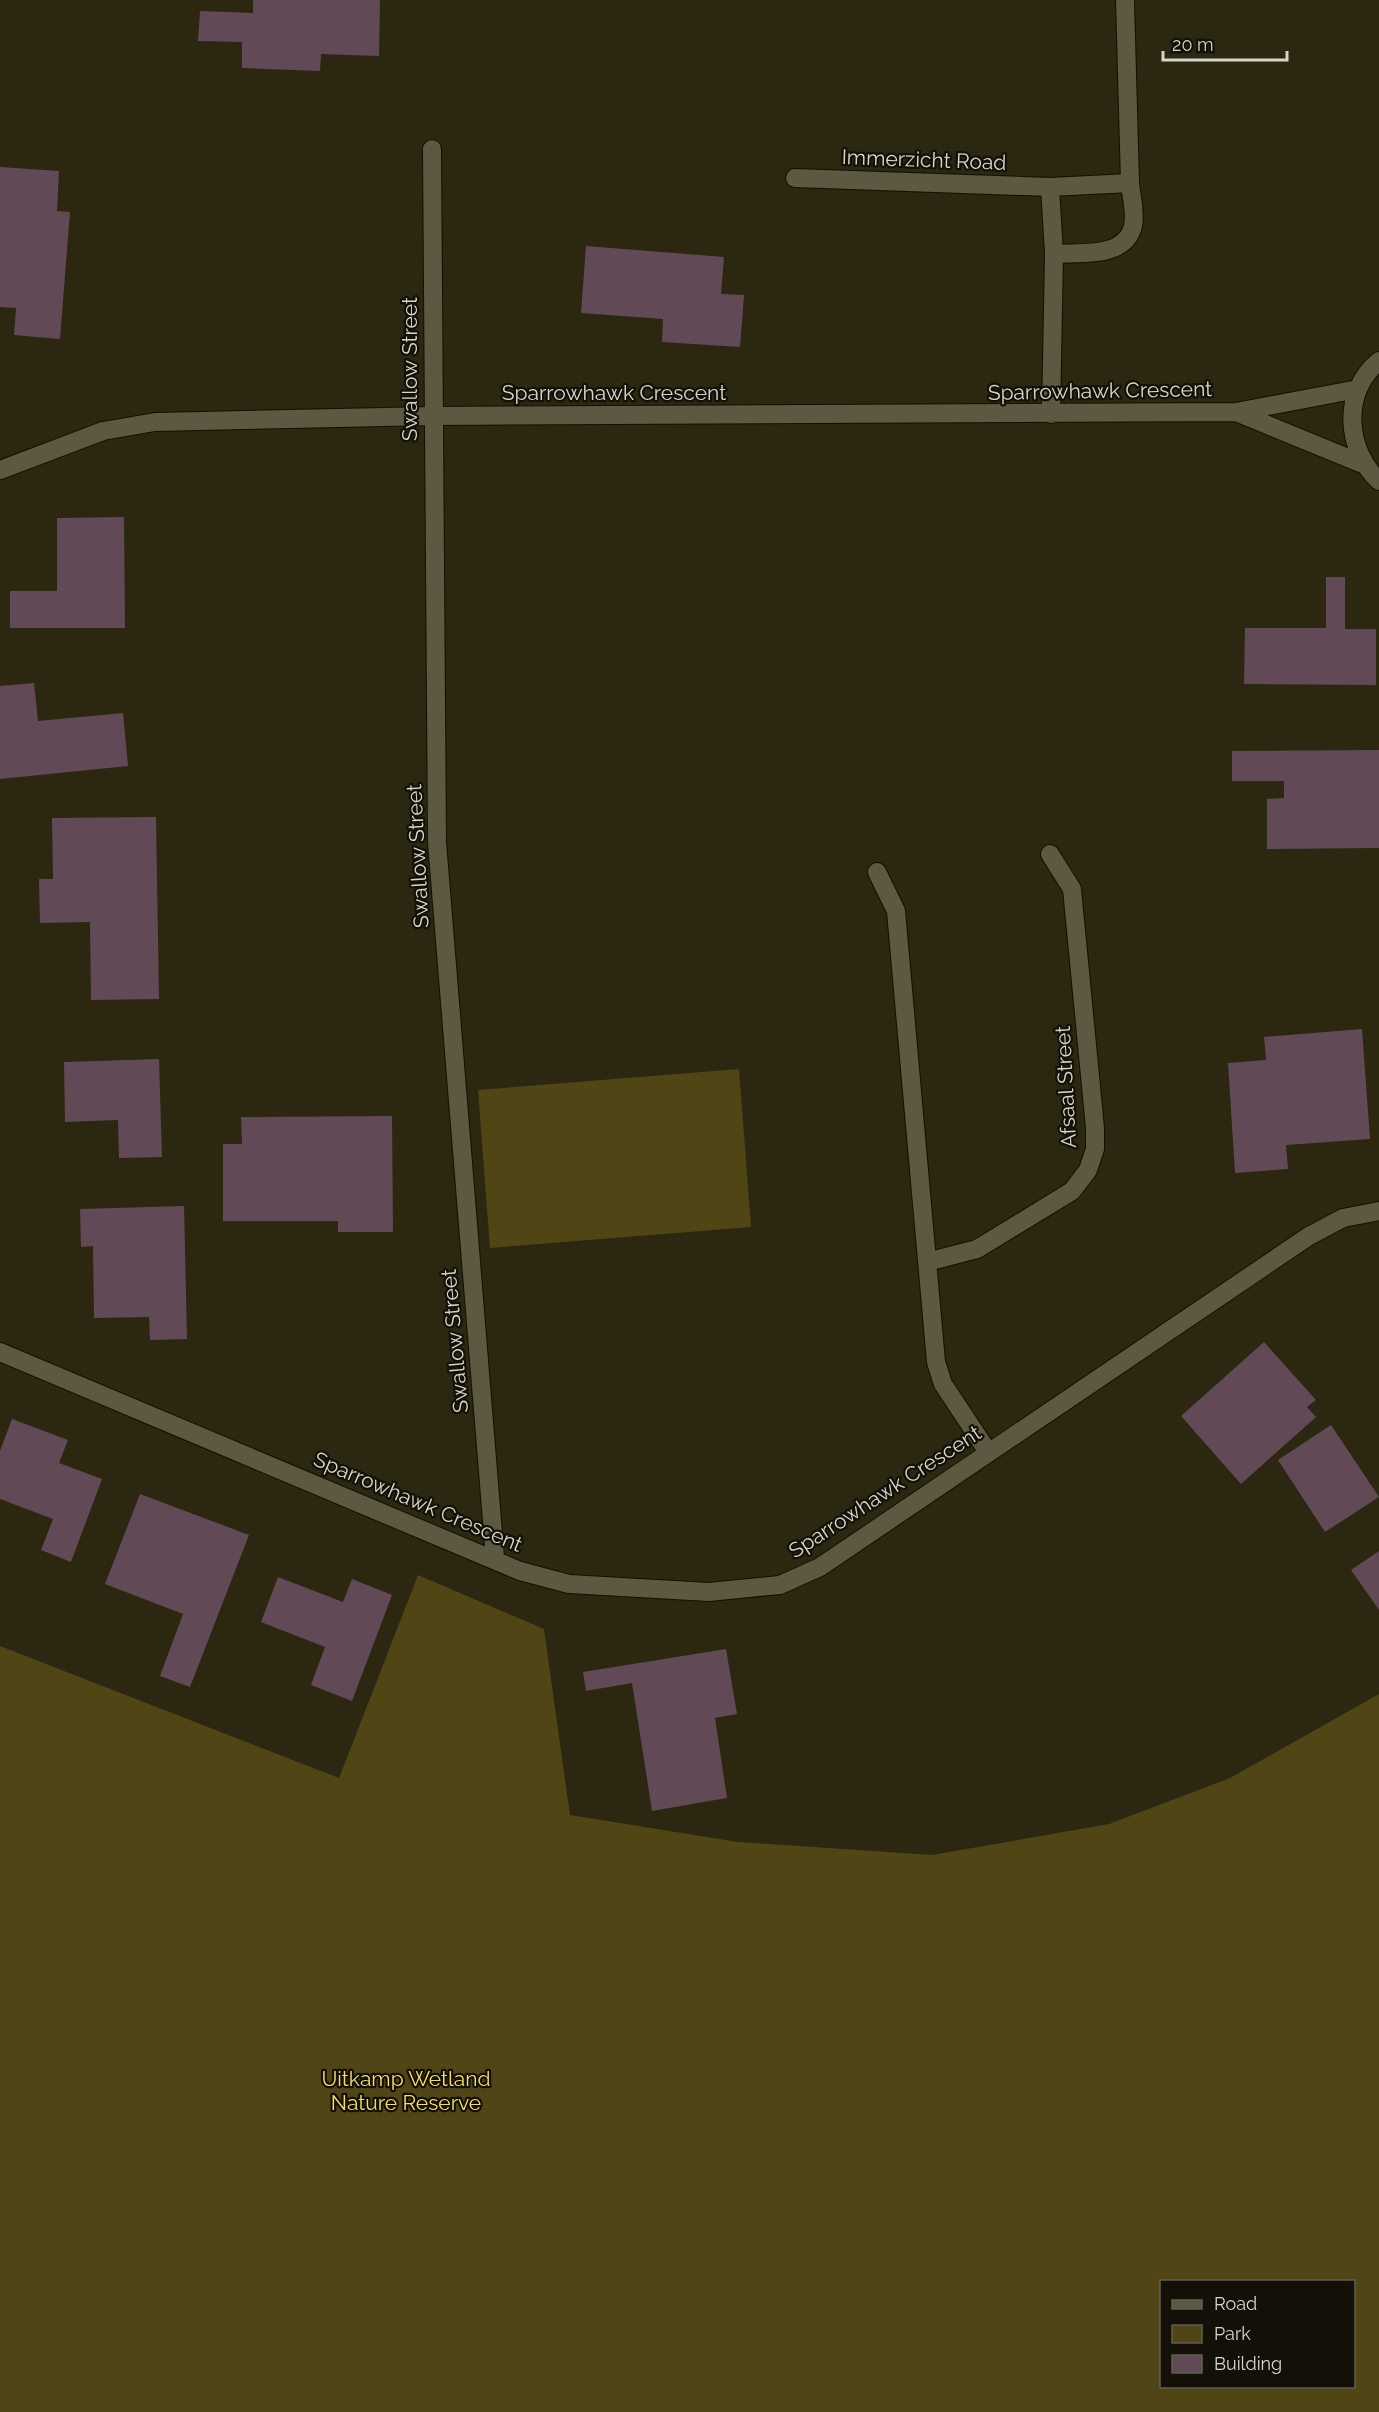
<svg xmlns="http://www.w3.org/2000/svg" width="1379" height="2412" viewBox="0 0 1379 2412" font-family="Raleway,sans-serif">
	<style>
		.green { fill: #4f4515; fill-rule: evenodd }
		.building { fill: #614a56 }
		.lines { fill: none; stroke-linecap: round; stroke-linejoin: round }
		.minor-casing { stroke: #140f00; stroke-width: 20 }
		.minor { stroke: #5d5841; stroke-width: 18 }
		.labels { text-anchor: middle; stroke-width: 4.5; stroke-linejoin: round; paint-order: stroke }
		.street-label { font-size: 21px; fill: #d8d6c8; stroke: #121007 }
		.park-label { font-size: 21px; fill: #f8dd5d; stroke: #121007 }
	</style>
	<rect width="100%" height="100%" fill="#2b2711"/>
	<path class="green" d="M739,1069l12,158 -261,21 -12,-158z
		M418,1575l126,54 26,186 168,27 194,13 177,-31 121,-46 149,-84v718h-1379v-766l339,132zM1162,2282h192v104h-192z"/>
	<path class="building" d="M253,0h127l-1,56 -58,-2 -1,17 -78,-3v-26l-44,-1 2,-30 53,2z
		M0,167l59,4 -2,40 13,1 -10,127 -46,-4 2,-27 -16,-1z
		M586,246l138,11 -3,37 23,1 -4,52 -78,-5 1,-23 -82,-6z
		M124,517l1,111h-115v-37h47v-73z
		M1326,577h19v52h31v56l-132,-1 1,-56h81z
		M34,683l4,38 85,-8 5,53 -128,13v-93z
		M1379,750v98l-112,1v-50l17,-1v-17h-52v-30z
		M156,817l3,182 -68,1 -1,-78 -50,1 -1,-44h14l-1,-61z
		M1362,1029l8,110 -84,6 2,24 -53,4 -7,-110 38,-3 -2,-23z
		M159,1059l3,98 -43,1 -1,-38 -53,2 -1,-60z
		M392,1116l1,116h-55v-11h-115v-77h19l-1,-27z
		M184,1206l3,133 -37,1 -1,-23 -55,1 -1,-72 -12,1 -1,-38z
		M1264,1342l52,58 -9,7 9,10 -75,67 -60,-68z
		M12,1419l56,21 -9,23 43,16 -31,83 -30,-12 12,-31 -53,-20v-48z
		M1331,1425l48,72 -54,35 -47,-72z
		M140,1494l109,41 -59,152 -30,-11 23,-62 -78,-30z
		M1379,1551v59l-28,-40z
		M278,1577l65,25 9,-23 40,16 -40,106 -41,-16 14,-38 -64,-25z
		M726,1649l11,65 -22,4 12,80 -75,13 -20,-128 -46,8 -3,-19z"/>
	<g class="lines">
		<defs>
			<path id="minor" d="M432,149l5,693 58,716
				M795,178l255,9 4,67 -3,160
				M1050,187l80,-4 -5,-183
				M1054,254c26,-2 71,5 79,-28 3,-13 -2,-31 -3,-43
				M1379,361c-38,31 -33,89 0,120
				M1236,412l129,53
				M0,470l103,-39 52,-9 277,-6 804,-4 122,-23
				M877,872l19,39 40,451 7,22 45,68
				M927,1262l50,-13 95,-58 16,-21 7,-21v-21l-23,-239 -22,-35
				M0,1352l520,219 49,13 140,8 71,-7 40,-18 489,-331 34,-18 36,-7"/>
		</defs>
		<use href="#minor" class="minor-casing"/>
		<use href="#minor" class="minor"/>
	</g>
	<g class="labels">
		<g class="street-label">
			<text transform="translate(924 160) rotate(2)" y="7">Immerzicht Road</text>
			<text transform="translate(410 369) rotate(-90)" y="7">Swallow Street</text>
			<text transform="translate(1100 391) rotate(-1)" y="7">Sparrowhawk Crescent</text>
			<text x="614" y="400">Sparrowhawk Crescent</text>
			<text transform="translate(418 856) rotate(-93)" y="7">Swallow Street</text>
			<text transform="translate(1066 1087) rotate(-93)" y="7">Afsaal Street</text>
			<text transform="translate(455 1341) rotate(-95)" y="7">Swallow Street</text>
			<text transform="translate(885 1492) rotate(-33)" y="7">Sparrowhawk Crescent</text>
			<text transform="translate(418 1502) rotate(23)" y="7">Sparrowhawk Crescent</text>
		</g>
		<g class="park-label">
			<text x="406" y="2086">Uitkamp Wetland<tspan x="406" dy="24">Nature Reserve</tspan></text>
		</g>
	</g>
	<rect x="1160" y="2280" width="195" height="108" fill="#121007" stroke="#615f54" stroke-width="1.5"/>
	<rect x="1172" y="2300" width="30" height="9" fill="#5d5841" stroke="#615f54" stroke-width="1.5"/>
	<text x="1214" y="2310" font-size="18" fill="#d8d6c8">Road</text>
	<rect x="1172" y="2325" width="30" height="18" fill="#4f4515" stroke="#615f54" stroke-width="1.5"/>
	<text x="1214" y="2340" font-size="18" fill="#d8d6c8">Park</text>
	<rect x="1172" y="2355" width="30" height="18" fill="#614a56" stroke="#615f54" stroke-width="1.5"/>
	<text x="1214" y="2370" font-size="18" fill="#d8d6c8">Building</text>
	<path d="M1163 51v9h124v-9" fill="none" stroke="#d8d6c8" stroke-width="3"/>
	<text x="1172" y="51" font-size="18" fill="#d8d6c8" stroke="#121007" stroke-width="4.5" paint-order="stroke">20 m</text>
</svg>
